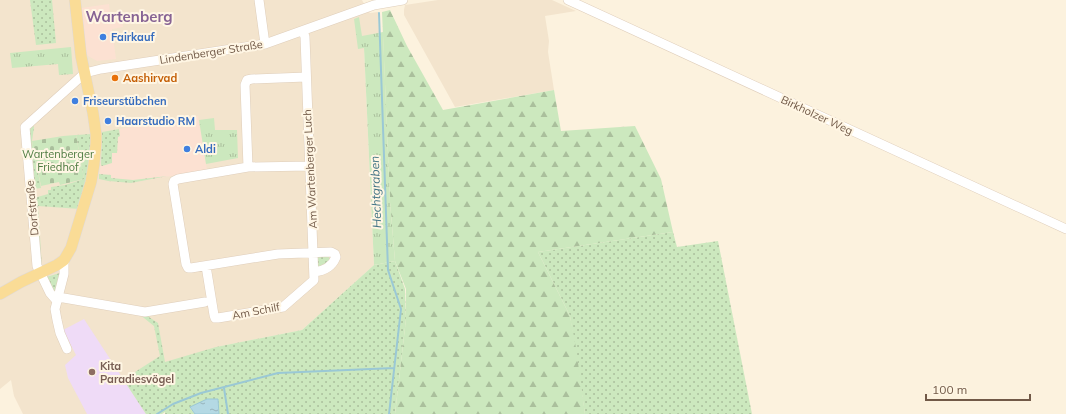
<svg xmlns="http://www.w3.org/2000/svg" width="1066" height="414" viewBox="0 0 1066 414" font-family="Mulish,sans-serif">
	<style>
		.residential { fill: #f3e4cd }
		.commercial { fill: #fce1d2 }
		.education { fill: #efdbf7 }
		.grass { fill: url(#grass-dots) }
		.forest { fill: url(#forest-firs) }
		.cemetery { fill: url(#cemetery-stones) }
		.park { fill: url(#park-tufts) }
		.water { fill: url(#water-ripples); stroke: #9ac8d5 }
		.lines { fill: none; stroke-linecap: round; stroke-linejoin: round }
		.stream { stroke: #9ac8d5; stroke-width: 2 }
		.minor-casing { stroke: #dfcebb; stroke-width: 10 }
		.major-casing { stroke: #e0dad7; stroke-width: 12 }
		.minor { stroke: #fff; stroke-width: 9 }
		.major { stroke: #fadc96; stroke-width: 11 }
		.shop-dot { fill: #3f7fe0; stroke: #fff6e4; stroke-width: 1.5 }
		.food-dot { fill: #e8710a; stroke: #fff6e4; stroke-width: 1.5 }
		.education-dot { fill: #8d6e63; stroke: #fff6e4; stroke-width: 1.5 }
		.labels { text-anchor: middle; stroke-width: 4; stroke-linejoin: round; paint-order: stroke }
		.shop-label { font-size: 11px; font-weight: bold; fill: #366cbe; stroke: #fff6e4; text-anchor: start }
		.street-label { font-size: 11px; fill: #715947; stroke: #fff6e4 }
		.food-label { font-size: 11px; font-weight: bold; fill: #c56008; stroke: #fff6e4; text-anchor: start }
		.park-label { font-size: 11px; fill: #4f7c42; stroke: #fff6e4 }
		.education-label { font-size: 11px; font-weight: bold; fill: #785e54; stroke: #fff6e4; text-anchor: start }
		.water-label { font-size: 12px; font-style: italic; fill: #417485; stroke: #fff6e4 }
		.district-label { font-size: 15px; font-weight: bold; fill: #876394; stroke: #fff6e4 }
	</style>
	<defs>
		<pattern id="grass-dots" width="8" height="8" patternUnits="userSpaceOnUse"><rect width="8" height="8" fill="#cce8be"/><path d="M2 2h.1M6 6h.1" fill="none" stroke="#aabf9c" stroke-width="1.8" stroke-linecap="round"/></pattern>
		<pattern id="forest-firs" width="22" height="20" patternUnits="userSpaceOnUse"><rect width="22" height="20" fill="#cce8be"/><path d="M5 1l3.5 6h-7zM16 11l3.5 6h-7z" fill="#aabf9c"/></pattern>
		<pattern id="cemetery-stones" width="16" height="16" patternUnits="userSpaceOnUse"><rect width="16" height="16" fill="#cce8be"/><path d="M2 7V4a2 2 0 0 1 4 0v3zM10 15v-3a2 2 0 0 1 4 0v3z" fill="#aabf9c"/></pattern>
		<pattern id="park-tufts" width="24" height="20" patternUnits="userSpaceOnUse"><rect width="24" height="20" fill="#cce8be"/><path d="M3 7l-1-3M5 7V3M7 7l1-3M15 17l-1-3M17 17v-4M19 17l1-3" fill="none" stroke="#aabf9c"/></pattern>
		<pattern id="water-ripples" width="26" height="14" patternUnits="userSpaceOnUse"><rect width="26" height="14" fill="#b4d9e4"/><path d="M2 4q2-2 4 0t4 0M15 11q2-2 4 0t4 0" fill="none" stroke="#97b3bb"/></pattern>
	</defs>
	<rect width="100%" height="100%" fill="#fcf2de"/>
	<path class="residential" d="M0,0h362l1,2 7,11 8,-1 1,21 -15,15 10,217 -72,65 -86,17 -61,67h-132l-9,-18 -3,-16 -11,9z
		M438,0h114l24,11 -31,5 4,25 -1,11 6,38 -99,17 -51,-92v-5l1,-5z"/>
	<path class="commercial" d="M109,4l1,9 11,-2 2,16 -11,2 4,30 -19,2 -9,-5 -2,-4 -5,-44z
		M198,116l9,54 -76,13 -23,-2 -9,-2 3,-26v-21z"/>
	<path class="education" d="M84,319l62,95h-59l-19,-36 -3,-13 11,-10 -13,-25z"/>
	<path class="grass" d="M30,0h22l4,43 -20,2z
		M33,124l1,3 -2,14 9,47 -8,1 -5,-57 2,-5z
		M119,129l1,7 -2,1 -1,16h-5v10l-10,3 -1,-1 1,-33z
		M91,134l2,18 -13,57 -42,-3 4,61 -2,1 -6,-70 14,-4v-4h3v-3l14,-2 19,-6 -8,-44z
		M99,174l12,1v3l22,2 35,-4 -37,7 -23,-2 -9,-2z
		M673,232l4,15 41,-6 34,173h-167l-15,-98 -32,-64z
		M327,256l2,1 1,4 -9,7 -3,-1 -1,-10z
		M395,261l10,28 1,30 -11,95h-176l-2,-14 -27,8 5,6h-30v-2l-3,2h-16l-23,-35 12,-7 25,-16 -6,-30 -15,-12h10v3l9,6 7,39 51,-15 86,-17 72,-65z
		M60,273l-5,20 -9,-16z"/>
	<path class="forest" d="M390,10l17,36 36,64 111,-20 7,41 74,-5 26,53 12,53 -135,20 32,64 6,32 9,66h-190l11,-95v-30l-11,-28 -5,-59 -8,-190z"/>
	<path class="cemetery" d="M76,135l8,44 -24,6 -1,-3 -18,4 -9,-45 31,-5z"/>
	<path class="park" d="M359,17l3,19 21,-4 7,170 5,59 -21,4 -10,-217 -6,1 -4,-30z
		M71,47l2,27 -14,1 -1,-11 -46,4 -2,-15z
		M214,118l1,12h22l1,28 -32,6 -7,-44z"/>
	<path class="water" d="M207,399h11l1,15h-24l-5,-7z"/>
	<g class="lines">
		<path class="stream" d="M379,13l9,257 13,39 -12,105
			M224,388l4,26
			M157,414l16,-10 28,-11 77,-20 116,-5"/>
		<defs>
			<path id="minor" d="M259,0l6,44
				M568,0l498,229
				M309,166l-61,1 -70,12 -4,2 -1,3 13,80 2,4h3l87,-14 53,-2 4,2 1,3c-4,10 -12,14 -22,15
				M248,167l-3,-82 2,-5 5,-1 54,-2
				M64,260v14l-9,35 2,11 3,13 7,16
				M206,266l8,49 1,3h3l65,-11 31,-27 -9,-243 -2,-6
				M58,297l87,15 60,-10
				M57,301l-7,-8 -13,-27 -12,-139 60,-54 16,-4 164,-25 109,-39 29,-5"/>
			<path id="major" d="M0,294l21,-12 36,-17 7,-5 7,-12 20,-66 3,-18 2,-21v-9l-3,-21 -12,-57 -6,-56"/>
		</defs>
		<use href="#minor" class="minor-casing"/>
		<use href="#major" class="major-casing"/>
		<use href="#minor" class="minor"/>
		<use href="#major" class="major"/>
	</g>
	<g class="shop-dot">
		<circle cx="103" cy="37" r="4"/>
		<circle cx="75" cy="101" r="4"/>
		<circle cx="108" cy="121" r="4"/>
		<circle cx="187" cy="149" r="4"/>
	</g>
	<circle class="food-dot" cx="115" cy="78" r="4"/>
	<circle class="education-dot" cx="92" cy="372" r="4"/>
	<g class="labels">
		<g class="shop-label">
			<text x="111" y="41">Fairkauf</text>
			<text x="83" y="105">Friseurstübchen</text>
			<text x="116" y="125">Haarstudio RM</text>
			<text x="195" y="153">Aldi</text>
		</g>
		<g class="street-label">
			<text transform="translate(211 52) rotate(-9)" y="4">Lindenberger Straße</text>
			<text transform="translate(817 115) rotate(25)" y="4">Birkholzer Weg</text>
			<text transform="translate(310 169) rotate(-93)" y="4">Am Wartenberger Luch</text>
			<text transform="translate(32 208) rotate(-95)" y="4">Dorfstraße</text>
			<text transform="translate(256 311) rotate(-11)" y="4">Am Schilf</text>
		</g>
		<g class="food-label">
			<text x="123" y="82">Aashirvad</text>
		</g>
		<g class="park-label">
			<text x="58" y="158">Wartenberger<tspan x="58" dy="13">Friedhof</tspan></text>
		</g>
		<g class="education-label">
			<text x="100" y="370">Kita<tspan x="100" dy="13">Paradiesvögel</tspan></text>
		</g>
		<g class="water-label">
			<text transform="translate(376 192) rotate(-92)" y="4">Hechtgraben</text>
		</g>
		<g class="district-label">
			<text x="129" y="22">Wartenberg</text>
		</g>
	</g>
	<path d="M926 394v6h104v-6" fill="none" stroke="#715947" stroke-width="2"/>
	<text x="932" y="394" font-size="12" fill="#715947" stroke="#fff6e4" stroke-width="3" paint-order="stroke">100 m</text>
</svg>
